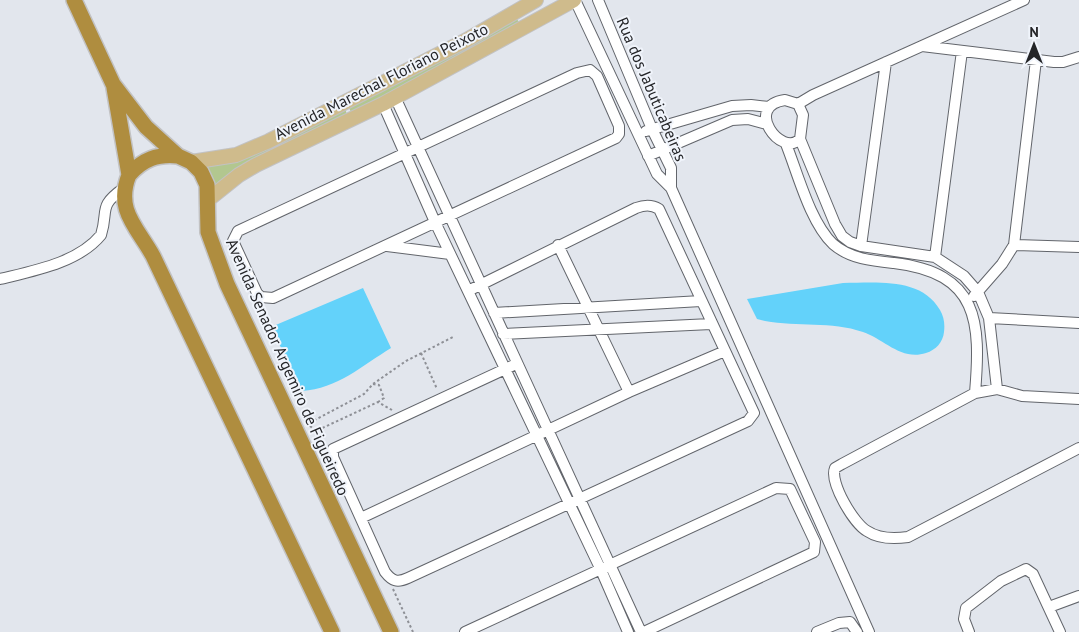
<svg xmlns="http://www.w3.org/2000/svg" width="1079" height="632" viewBox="0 0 1079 632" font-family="'PT Sans',sans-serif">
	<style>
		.green { fill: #b2c78f }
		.water { fill: #63d2fa }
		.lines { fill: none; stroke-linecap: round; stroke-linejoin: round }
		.minor-casing { stroke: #62656b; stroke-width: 12 }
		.major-casing { stroke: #c2c2c3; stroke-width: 16 }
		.highway-casing { stroke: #c2c2c3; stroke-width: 18 }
		.path { stroke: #8e9096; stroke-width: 2; stroke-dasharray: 2.5 2.5; stroke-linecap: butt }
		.minor { stroke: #fff; stroke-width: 10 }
		.major { stroke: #cfbb8c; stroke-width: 14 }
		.highway { stroke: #af8d3f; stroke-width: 15 }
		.labels { text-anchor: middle; stroke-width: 4; stroke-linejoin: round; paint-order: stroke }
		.street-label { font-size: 16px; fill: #242528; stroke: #f0f4fb }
	</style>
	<rect width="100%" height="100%" fill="#e2e6ed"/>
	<path class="green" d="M513,15l9,10 -169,91 -7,-14z
		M344,105l4,13 -137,76 -14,-30z"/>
	<path class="water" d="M843,283c33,0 78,-6 97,27 4,7 5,14 4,22 -1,10 -8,18 -18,21 -25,8 -42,-14 -63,-21 -32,-11 -65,-5 -98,-11l-8,-2 -10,-20z
		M363,288l28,60c-28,17 -54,41 -89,43l-31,-64z"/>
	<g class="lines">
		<defs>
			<path id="minor" d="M575,0l82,174 14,14 198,444
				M598,0l54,129 19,39v20
				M922,46l132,16h9l16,-5
				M590,70l7,6 22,50v8l-3,4 -343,160 -12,-1 -4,-4 -24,-52 5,-10 339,-158z
				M395,97l246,535
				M785,100l13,4 5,11 -3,24c-19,19 -57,-33 -15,-39z
				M383,104l52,118 166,348 27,62
				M798,104l15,-9 211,-95
				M646,131l86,-25 19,-1 18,2
				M800,139l35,85 7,12 8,6 11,4 74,11 29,19 14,16 11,26 8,71
				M786,144c12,30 24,78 47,100 17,15 40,17 61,19 85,10 87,59 81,130
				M648,156l84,-36 16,-1 19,5
				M558,245l71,147
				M1014,245l65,2
				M387,246l63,8
				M861,246l25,-184
				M935,257l27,-206
				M0,279c33,-8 78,-16 101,-44 8,-25 -4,-28 23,-47
				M468,291l168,-83c8,-3 15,-4 23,1l95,204 -6,8 -340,157c-11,5 -16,3 -23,-6l-52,-115v-8l183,-85
				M974,296l28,-32 12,-19 22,-185
				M494,313l207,-12
				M989,318l90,5
				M503,334l208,-10
				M1079,399l-57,-3 -25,-7 -22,4 -133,71 -7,4c-6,14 19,56 32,63 12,8 27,8 41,6l171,-89
				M361,518l268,-126 96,-41
				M1049,607l30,-11
				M465,632l311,-144 14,1 25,53 -1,10 -170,80
				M817,632l22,-9 11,-1 7,10
				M969,632l-5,-13 2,-11 35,-27 25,-12 7,5 27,58"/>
			<path id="major" d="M191,162l45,-7 33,-14 196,-100 71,-41
				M209,199l30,-24 17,-10 127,-61 191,-104"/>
			<path id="highway" d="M74,0l39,84 33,43 32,29 13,6 10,10 6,13 1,47 19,52 164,348
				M114,88l15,87c-14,35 8,52 24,81l179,376
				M129,175c14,-16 28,-21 49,-19"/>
		</defs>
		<use href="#minor" class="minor-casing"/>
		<use href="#major" class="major-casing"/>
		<use href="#highway" class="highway-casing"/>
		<path class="path" d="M421,353l16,36
			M373,384l6,1 5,13 -6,4
			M392,410l-14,-8 -62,29 -6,-5 1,-4 53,-28 9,-10 33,-23 47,-24
			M393,589l20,43"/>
		<use href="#minor" class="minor"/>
		<use href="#major" class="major"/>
		<use href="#highway" class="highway"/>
	</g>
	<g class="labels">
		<g class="street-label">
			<text transform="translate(381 81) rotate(-27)" y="6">Avenida Marechal Floriano Peixoto</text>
			<text transform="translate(652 89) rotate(67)" y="6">Rua dos Jabuticabeiras</text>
			<text transform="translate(288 367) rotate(66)" y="6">Avenida Senador Argemiro de Figueiredo</text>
		</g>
	</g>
	<g transform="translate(1034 45)" stroke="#f0f4fb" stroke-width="4" paint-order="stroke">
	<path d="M0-4L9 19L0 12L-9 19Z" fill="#242528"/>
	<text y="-8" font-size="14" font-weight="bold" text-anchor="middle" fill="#242528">N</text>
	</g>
</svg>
